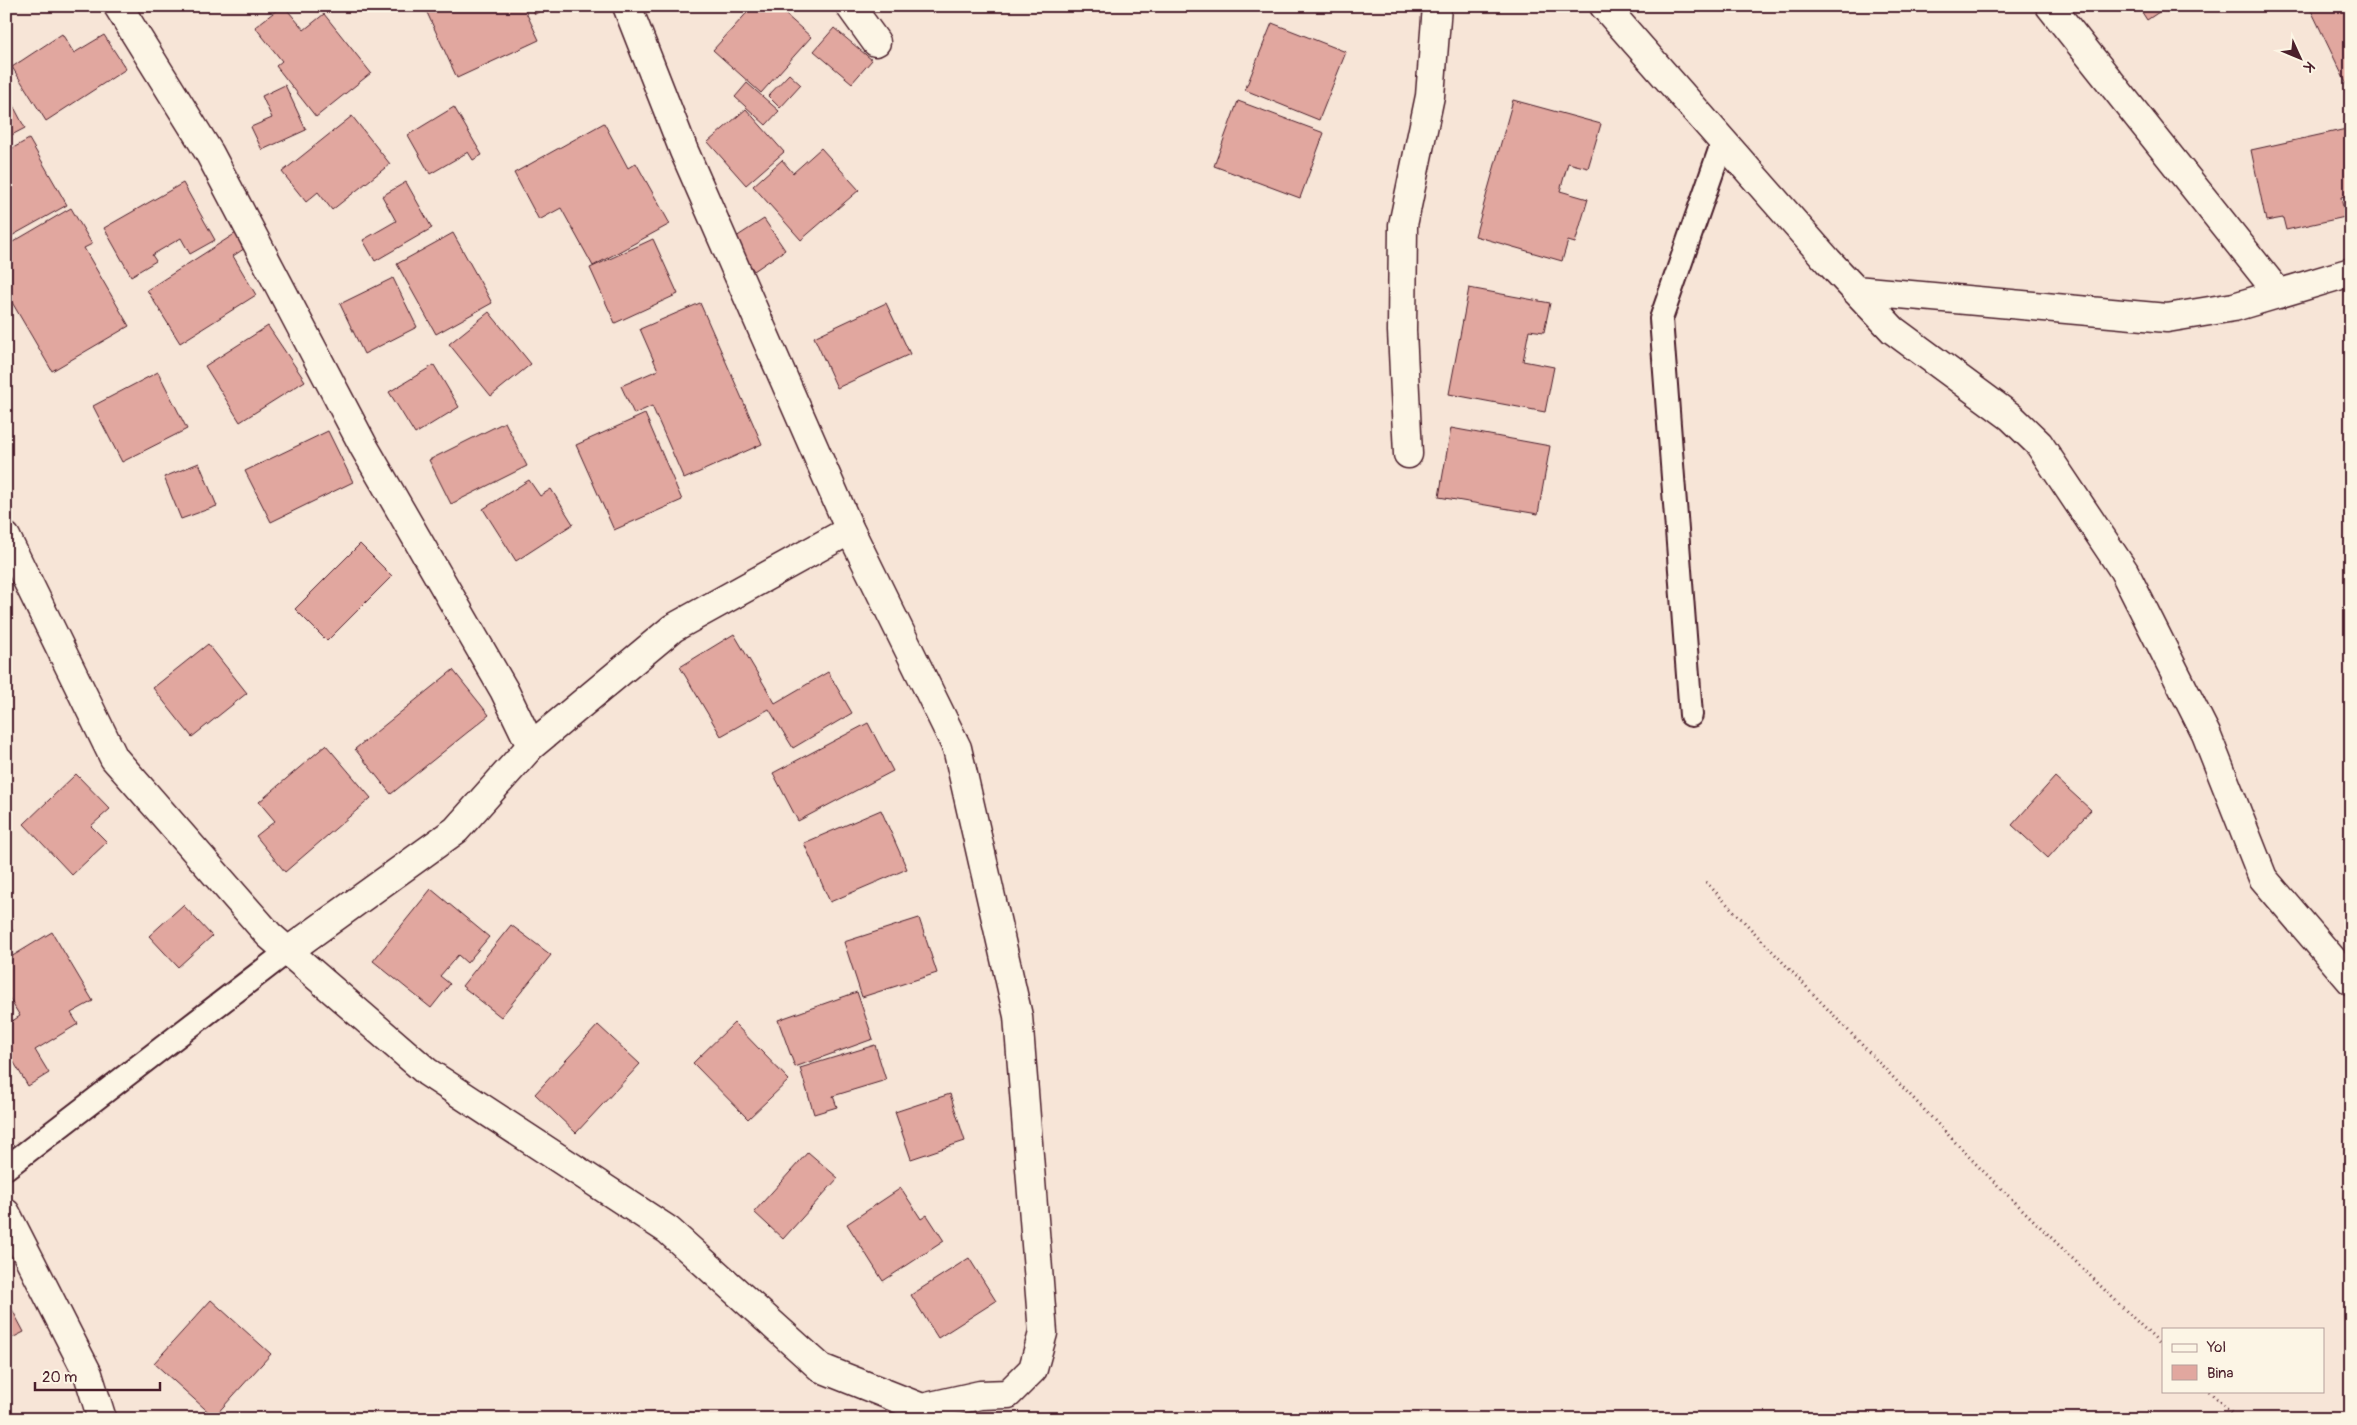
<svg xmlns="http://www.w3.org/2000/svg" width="2357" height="1425" viewBox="0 0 2357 1425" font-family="Pangolin,sans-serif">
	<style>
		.building { fill: #e1a79f; stroke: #4a1f2b }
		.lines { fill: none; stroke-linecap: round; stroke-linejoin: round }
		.lane-casing { stroke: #4a1f2b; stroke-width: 26 }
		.street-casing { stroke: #4a1f2b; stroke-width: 31 }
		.path { stroke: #4a1f2b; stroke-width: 3; stroke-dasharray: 1 4; stroke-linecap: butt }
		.lane { stroke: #fcf5e5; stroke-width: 22 }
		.street { stroke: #fcf5e5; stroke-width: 28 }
	</style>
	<rect width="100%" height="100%" fill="#f7e5d7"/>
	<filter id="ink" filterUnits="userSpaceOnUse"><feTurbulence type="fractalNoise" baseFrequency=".02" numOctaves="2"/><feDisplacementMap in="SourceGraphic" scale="10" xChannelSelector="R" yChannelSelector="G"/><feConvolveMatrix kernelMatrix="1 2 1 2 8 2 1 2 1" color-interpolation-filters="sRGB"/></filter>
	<g filter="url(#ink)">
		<path class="building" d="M282,6h2l20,24 20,-16 47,59 -55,44 -40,-51 6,-5 -27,-34z
			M424,6h99l16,34 -82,38z
			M531,6h19l-15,8z
			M753,6h23l35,31 -50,56 -48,-43z
			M2138,6h30l-21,14z
			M2309,6h42v77l-4,2z
			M1272,23l74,29 -27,68 -74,-30z
			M834,28l38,32 -20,23 -38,-32z
			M62,34l12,19 30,-18 22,34 -80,52 -34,-54z
			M789,74l12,11 -21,23 -12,-12z
			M747,83l32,28 -13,14 -31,-28z
			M285,85l21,45 -44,20 -11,-23 21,-9 -10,-22z
			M6,92l19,36 -19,10z
			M1513,100l88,24 -13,44 -20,-5 -8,28 28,8 -13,44 -7,-2 -6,20 -87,-25z
			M1238,101l86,32 -24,65 -86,-32z
			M454,107l28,48 -9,5 -5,-8 -38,22 -22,-39z
			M746,109l38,43 -38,33 -38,-43z
			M352,116l38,48 -58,46 -14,-18 -12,10 -24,-30z
			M604,123l24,45 8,-5 34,61 -77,42 -32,-58 -22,12 -25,-47z
			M2351,128v66l-10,3 4,20 -59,13 -3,-12 -17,3 -15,-71z
			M29,139l38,66 -61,34v-87z
			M821,148l38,42 -58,50 -48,-54 29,-26 11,13z
			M406,182l26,46 -57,33 -12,-21 33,-19 -14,-25z
			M183,183l32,57 -25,14 -9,-16 -29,17 4,6 -25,15 -27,-48z
			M71,208l21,36 -8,4 45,78 -77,45 -46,-79v-46z
			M764,219l21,31 -31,21 -21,-32z
			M244,228l9,15 -20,13 23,39 -76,48 -33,-53z
			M453,233l39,70 -56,31 -39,-70z
			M653,239l25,55 -63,29 -25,-55z
			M393,278l24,49 -53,27 -24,-50z
			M1469,288l81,15 -6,29 -15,-2 -6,31 31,6 -9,45 -96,-18z
			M700,303l62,141 -78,35 -32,-73 -18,8 -13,-28 37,-16 -18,-41z
			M886,303l24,51 -73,34 -23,-51z
			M489,312l42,52 -40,32 -42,-52z
			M268,326l37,55 -65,41 -35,-56z
			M434,365l25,42 -44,27 -26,-42z
			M158,372l29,57 -65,33 -29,-56z
			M645,414l37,86 -68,30 -38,-85z
			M505,422l22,44 -76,38 -22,-44z
			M1451,428l99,18 -12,68 -99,-17z
			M328,431l25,51 -82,40 -26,-51z
			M199,463l18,43 -36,13 -17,-42z
			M529,480l11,16 11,-7 22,35 -57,37 -33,-52z
			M360,544l32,32 -65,65 -32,-32z
			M734,634l41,69 53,-31 24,41 -59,35 -24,-39 -48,27 -41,-69z
			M208,644l39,49 -55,44 -39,-49z
			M453,670l36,45 -98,79 -36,-45z
			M868,723l25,48 -95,50 -25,-48z
			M326,745l45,53 -86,74 -29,-36 19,-15 -16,-19z
			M76,774l34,35 -19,17 16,16 -35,33 -48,-51z
			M2055,777l36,33 -43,48 -36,-33z
			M881,810l26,59 -77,33 -26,-59z
			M431,889l58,48 -22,26 -9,-8 -18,21 10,8 -19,24 -58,-47z
			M183,905l29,31 -34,31 -29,-31z
			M919,918l18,55 -75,24 -18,-55z
			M6,923l7,8 -7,5z
			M511,925l40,30 -50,62 -39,-31z
			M52,932l41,69 -22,12 7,11 -43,26 14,23 -21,13 -22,-37v-24l14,-9 -14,-23v-33z
			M857,992l16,47 -78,28 -17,-47z
			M734,1023l55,57 -41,39 -55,-56z
			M598,1025l42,39 -64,69 -41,-39z
			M875,1045l11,35 -53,16 4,11 -23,7 -14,-46z
			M950,1094l15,47 -54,18 -16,-47z
			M808,1152l30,26 -55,61 -29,-27z
			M901,1188l20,31 6,-4 17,26 -61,40 -36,-57z
			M969,1258l27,43 -58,37 -27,-43z
			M6,1298l18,34 -18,9z
			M211,1300l60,54 -57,63 -60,-54z"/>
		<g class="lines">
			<defs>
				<path id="lane" d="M1691,715l-30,-396 62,-178
					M6,1168l282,-217"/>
				<path id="street" d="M118,6l92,148 154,293 140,243 27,56
					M627,6l57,145 166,379 107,218 61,268 25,317 -10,36 -25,25 -28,1 -58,13
					M850,6l26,36
					M1604,6l224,255 65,69 118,87 28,27 85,127 82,163 57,144 88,103
					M2050,6l229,288
					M1855,290l312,28 67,-11 117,-35
					M1408,454l-6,-123 1,-106 27,-129 7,-90
					M6,537l108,221 155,177 158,137 241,158 153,138 101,40 7,11
					M288,951l168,-121 75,-84 142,-118 177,-98
					M6,1213l82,161 14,45"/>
			</defs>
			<use href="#lane" class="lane-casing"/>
			<use href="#street" class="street-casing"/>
			<path class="path" d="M1706,882l272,284 185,181
				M2209,1391l28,28"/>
			<use href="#lane" class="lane"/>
			<use href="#street" class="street"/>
		</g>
	</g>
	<rect width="2357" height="1425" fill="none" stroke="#fcf5e5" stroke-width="25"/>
	<rect x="12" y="12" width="2332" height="1400" fill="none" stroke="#4a1f2b" stroke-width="2" filter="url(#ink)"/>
	<rect x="2162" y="1328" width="162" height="65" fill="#fcf5e5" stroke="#b59f9b"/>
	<rect x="2172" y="1344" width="25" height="8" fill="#fcf5e5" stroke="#b59f9b"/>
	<text x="2207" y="1352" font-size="15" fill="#4a1f2b">Yol</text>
	<rect x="2172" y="1365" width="25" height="15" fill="#e1a79f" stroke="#b59f9b"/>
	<text x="2207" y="1378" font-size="15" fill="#4a1f2b">Bina</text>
	<g transform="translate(2300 58) rotate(134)" stroke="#fcf5e5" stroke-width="4" paint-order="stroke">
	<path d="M0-4L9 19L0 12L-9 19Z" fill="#4a1f2b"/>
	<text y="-8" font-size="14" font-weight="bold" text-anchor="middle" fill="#4a1f2b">K</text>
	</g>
	<path d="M35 1382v8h125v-8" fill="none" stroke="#4a1f2b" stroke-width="2.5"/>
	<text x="42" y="1382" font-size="15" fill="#4a1f2b" stroke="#fcf5e5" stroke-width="4" paint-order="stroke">20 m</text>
</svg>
